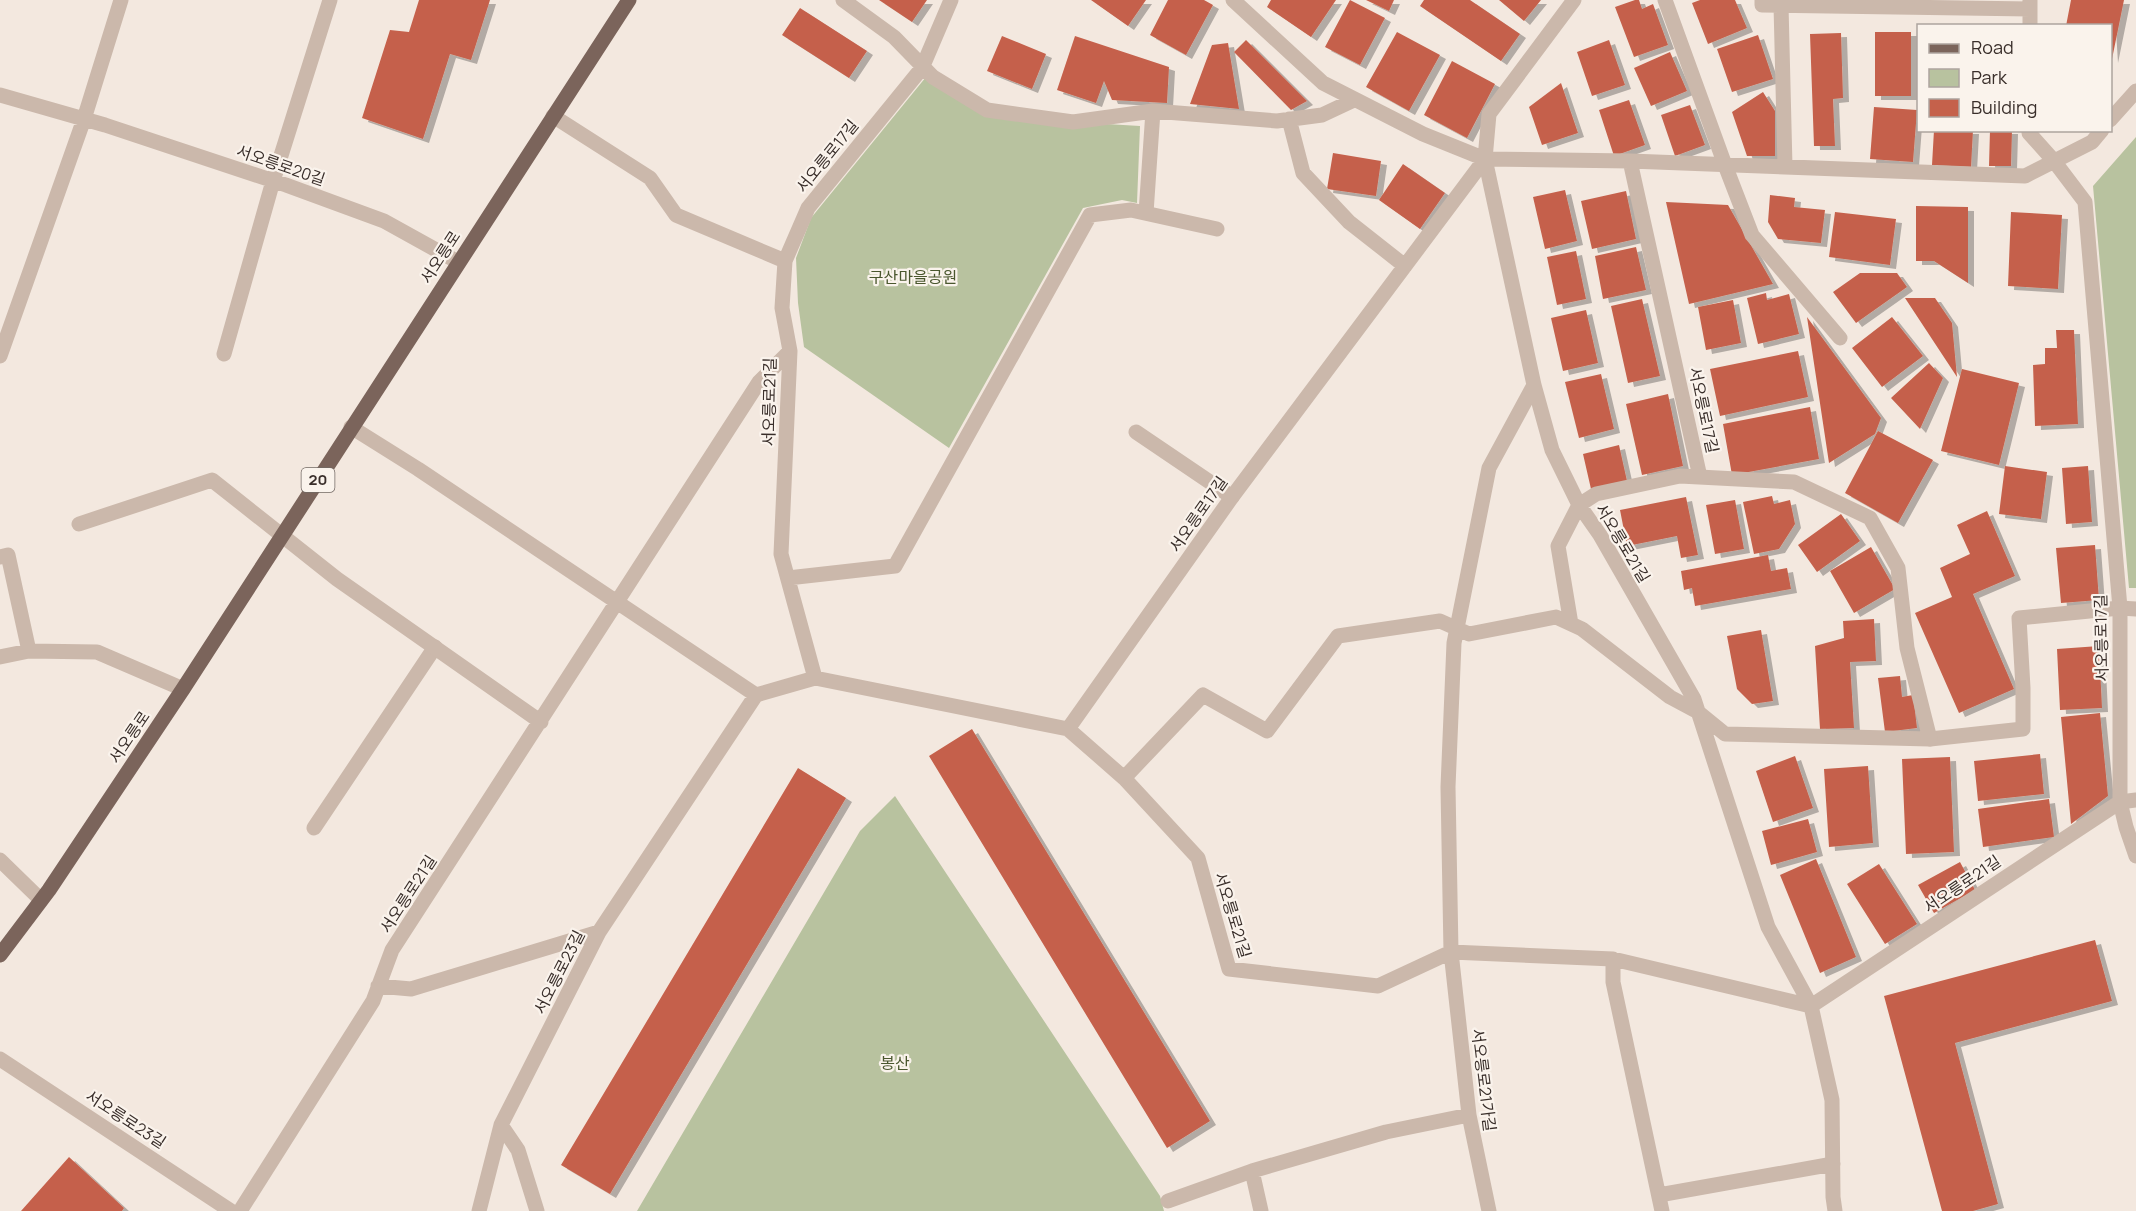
<svg xmlns="http://www.w3.org/2000/svg" width="2136" height="1211" viewBox="0 0 2136 1211" font-family="Manrope,'Noto Sans KR',sans-serif">
	<style>
		.green { fill: #b8c29f }
		.building { fill: #c5614b; filter: url(#shadow) }
		.lines { fill: none; stroke-linecap: round; stroke-linejoin: round }
		.service { stroke: #cbb8ab; stroke-width: 15 }
		.pedestrian { stroke: #cbb8ab; stroke-width: 15 }
		.minor { stroke: #cbb8ab; stroke-width: 15 }
		.primary { stroke: #7b645b; stroke-width: 15 }
		.labels { text-anchor: middle; stroke-width: 4.5; stroke-linejoin: round; paint-order: stroke }
		.shield { fill: #faf3ec; stroke: #736964; stroke-width: 1.5 }
		.shield-label { font-size: 15px; font-weight: bold; fill: #392e2a }
		.street-label { font-size: 16px; fill: #392e2a; stroke: #faf3ec }
		.park-label { font-size: 16px; fill: #4a572e; stroke: #faf3ec }
	</style>
	<defs>
		<filter id="shadow"><feDropShadow dx="6" dy="4" stdDeviation="0" flood-color="#0004"/></filter>
	</defs>
	<rect width="100%" height="100%" fill="#f3e8df"/>
	<path class="green" d="M926,77l61,33 86,12 67,4 -3,77 -15,-3 -39,8 -134,240 -145,-101 -6,-44 -2,-45 15,-40z
		M2136,137v451h-7l-36,-402z
		M895,796l265,400 4,15h-527l223,-380z"/>
	<path class="building" d="M419,0h71l-19,60 -21,-6 -27,85 -61,-21 28,-88 19,2z
		M879,0h48l-15,22z
		M1091,0h55l-18,26z
		M1168,0h36l9,5 -27,50 -36,-20z
		M1271,0h65l-25,37 -44,-30z
		M1350,0l35,18 -25,47 -35,-18z
		M1366,0h28l-5,11z
		M1424,0h46l50,34 -19,27 -81,-55z
		M1499,0h42l-17,21z
		M1635,0h4l3,9 11,-5 15,41 -34,12 -19,-50z
		M1700,0h35l12,28 -39,16 -16,-41z
		M2071,0h53l-12,59 -2,-33h-44z
		M800,8l67,43 -18,27 -67,-43z
		M1397,32l43,23 -31,56 -43,-24z
		M1875,32h36v64h-36z
		M1841,33l2,65 -10,1 2,47h-21l-4,-112z
		M1758,35l15,44 -41,13 -15,-43z
		M1002,36l44,18 -14,35 -45,-18z
		M1075,36l94,31 -2,36 -55,-3 -8,-19 -8,22 -39,-13z
		M1246,40l61,61 -16,9 -57,-58z
		M1609,40l16,45 -33,11 -15,-44z
		M1228,43l11,66 -49,-5 22,-59z
		M1670,52l17,39 -36,15 -17,-38z
		M1452,61l43,23 -28,54 -43,-23z
		M1561,83l17,50 -36,12 -13,-38z
		M1763,92l12,19v45h-28l-15,-44z
		M1629,100l16,45 -31,11 -15,-46z
		M1690,105l15,40 -30,11 -14,-41z
		M1874,107l43,3 -4,52 -43,-3z
		M1934,130h39l-2,37 -39,-2z
		M1990,130h22l-1,36h-22z
		M1333,153l48,8 -5,35 -49,-7z
		M1403,164l42,29 -25,36 -41,-29z
		M1565,190l12,51 -32,8 -12,-52z
		M1626,191l10,48 -44,10 -11,-48z
		M1770,195l25,3 -1,9 31,3 -4,33 -43,-4 -10,-17z
		M1666,202l62,3 45,79 -84,20z
		M1916,206l52,1v76l-34,-22h-18z
		M1835,212l61,7 -6,46 -61,-8z
		M2011,212l51,3 -4,74 -50,-3z
		M1636,247l10,43 -43,9 -8,-43z
		M1576,251l10,48 -29,6 -10,-48z
		M1860,273h37l10,14 -51,36 -23,-31z
		M1766,293l1,7 22,-6 10,40 -41,10 -11,-46z
		M1905,298h30l17,25 5,54z
		M1642,299l18,77 -32,7 -17,-77z
		M1733,300l8,43 -35,7 -8,-43z
		M1586,310l12,53 -35,8 -12,-53z
		M1807,317l74,101 -6,16 -46,29z
		M1892,317l31,39 -41,31 -30,-39z
		M2056,330h18l4,94 -43,2 -2,-61 12,-1v-16h12z
		M1798,351l10,46 -88,19 -10,-47z
		M1929,363l14,15 -23,51 -29,-31z
		M1962,369l57,14 -20,82 -58,-14z
		M1601,374l13,55 -35,9 -14,-56z
		M1668,394l15,72 -41,9 -16,-71z
		M1810,407l9,52 -87,16 -9,-51z
		M1878,431l55,29 -35,63 -53,-30z
		M1619,445l8,36 -36,8 -8,-35z
		M2005,466l42,6 -6,47 -42,-5z
		M2088,466l4,56 -26,2 -4,-56z
		M1772,496l2,8 16,-4 5,24 -16,25 -25,5 -11,-52z
		M1686,497l12,58 -17,3 -4,-22 -50,10 -7,-36z
		M1735,500l9,49 -29,5 -9,-49z
		M1987,511l28,65 -42,18 41,95 -55,24 -44,-100 37,-16 -12,-29 30,-14 -13,-29z
		M1841,514l19,27 -43,31 -19,-27z
		M2095,545l4,55 -38,3 -5,-55z
		M1871,547l24,42 -41,24 -24,-42z
		M1768,555l3,16 16,-3 4,21 -96,17 -3,-18 -8,2 -3,-19z
		M1874,619l2,42 -26,1 4,66 -34,1 -5,-83 29,-8 -1,-17z
		M1761,630l12,71 -21,3 -15,-15 -10,-53z
		M2099,646l3,62 -42,2 -3,-61z
		M1900,676l2,21 11,-2 4,33 -32,4 -7,-54z
		M2100,713l8,83 -37,28 -10,-107z
		M972,729l238,392 -43,27 -238,-392z
		M2040,754l4,40 -66,7 -4,-40z
		M1795,756l18,52 -40,14 -17,-51z
		M1950,757l4,95 -48,2 -4,-95z
		M1868,766l5,77 -44,4 -5,-78z
		M798,768l48,30 -236,396 -49,-29z
		M2049,799l5,38 -71,10 -5,-38z
		M1808,819l9,33 -46,13 -9,-34z
		M1816,859l40,98 -36,16 -40,-98z
		M1960,862l15,28 -41,23 -16,-28z
		M1879,864l38,60 -32,20 -38,-60z
		M2095,940l17,61 -157,42 43,161 -25,7h-31l-58,-215z
		M69,1157l55,51 -2,3h-101z"/>
	<g class="lines">
		<path class="service" d="M1725,165l27,70 88,103
			M1136,432l96,65
			M1930,739l93,-10v-41l-4,-70 101,-10
			M2120,802l6,25 10,29
			M314,828l121,-181
			M0,860l41,40"/>
		<path class="pedestrian" d="M2120,608l16,1"/>
		<path class="minor" d="M843,0l51,37 39,40 54,33 86,12 80,-11 124,10 45,-6 32,-15
			M1233,0l90,83 100,51 62,25 145,2 395,15 67,-34 10,-12
			M1574,0l-85,114 -4,45 49,226 18,65 27,55 21,30 94,164 74,228 43,79 21,94 1,97 2,14
			M1665,0l60,165
			M1762,0v5l268,4
			M1781,5l4,162
			M2030,26v-26
			M0,95l105,30 181,60 98,36 74,41
			M553,116l97,62 26,37 109,46
			M1289,119l14,54 46,49 56,44
			M2110,120l26,-29
			M2029,130v3l25,28 31,41 35,406v194
			M1630,161l70,316
			M1146,213l7,-102
			M224,354l49,-173 57,-181
			M0,356l84,-237 37,-119
			M351,427l67,42 338,226
			M79,524l133,-44 125,99 204,143
			M0,557l8,-2 21,96
			M788,578l107,-12 195,-351 41,-5 86,19
			M0,657l29,-6 68,1 86,37
			M815,678l-34,-124 9,-203 -8,-43 3,-47 23,-53 114,-140 29,-68
			M1068,729l164,-232 253,-338
			M1124,778l79,-83 64,36 71,-95 102,-15 29,13 87,-17 26,12 88,68 28,15 27,22 205,5 -23,-91 -9,-80 -28,-50 -76,-36 -114,-6 -84,18 -17,11 -21,41 13,78
			M1613,959v23l49,229
			M378,986l33,3 188,-57
			M0,1059l231,152
			M501,1125l17,25 19,61
			M1252,1171l9,40
			M1659,1195l174,-31
			M1168,1201l84,-30 134,-39 83,-17
			M240,1211l133,-210 19,-51 367,-568 31,-31
			M479,1211l22,-86 98,-193 157,-237 59,-17 253,51 56,49 74,80 31,111 149,17 73,-34 162,7 198,47 309,-204 16,-2
			M1489,1211l-20,-96 -18,-163 -3,-165 6,-144 35,-175 45,-83"/>
		<path class="primary" d="M0,955l49,-65 134,-201 446,-689"/>
	</g>
	<g class="labels">
		<rect class="shield" x="301.5" y="468" width="33" height="24" rx="4.5"/>
		<g class="shield-label">
			<text x="318" y="485">20</text>
		</g>
		<g class="street-label">
			<text transform="translate(827 156) rotate(-51)" y="6">서오릉로17길</text>
			<text transform="translate(281 165) rotate(19)" y="6">서오릉로20길</text>
			<text transform="translate(440 257) rotate(-57)" y="6">서오릉로</text>
			<text transform="translate(769 402) rotate(-89)" y="6">서오릉로21길</text>
			<text transform="translate(1704 410) rotate(78)" y="6">서오릉로17길</text>
			<text transform="translate(1198 514) rotate(-55)" y="6">서오릉로17길</text>
			<text transform="translate(1623 543) rotate(59)" y="6">서오릉로21길</text>
			<text transform="translate(2101 638) rotate(-91)" y="6">서오릉로17길</text>
			<text transform="translate(129 737) rotate(-56)" y="6">서오릉로</text>
			<text transform="translate(1962 884) rotate(-34)" y="6">서오릉로21길</text>
			<text transform="translate(408 894) rotate(-57)" y="6">서오릉로21길</text>
			<text transform="translate(1233 915) rotate(73)" y="6">서오릉로21길</text>
			<text transform="translate(559 972) rotate(-63)" y="6">서오릉로23길</text>
			<text transform="translate(1484 1080) rotate(83)" y="6">서오릉로21가길</text>
			<text transform="translate(126 1119) rotate(33)" y="6">서오릉로23길</text>
		</g>
		<g class="park-label">
			<text x="913" y="283">구산마을공원</text>
			<text x="895" y="1069">봉산</text>
		</g>
	</g>
	<rect x="1917" y="24" width="195" height="108" fill="#faf3ec" stroke="#ada49e" stroke-width="1.5"/>
	<rect x="1929" y="44" width="30" height="9" fill="#7b645b" stroke="#ada49e" stroke-width="1.5"/>
	<text x="1971" y="54" font-size="18" fill="#392e2a">Road</text>
	<rect x="1929" y="69" width="30" height="18" fill="#b8c29f" stroke="#ada49e" stroke-width="1.5"/>
	<text x="1971" y="84" font-size="18" fill="#392e2a">Park</text>
	<rect x="1929" y="99" width="30" height="18" fill="#c5614b" stroke="#ada49e" stroke-width="1.5"/>
	<text x="1971" y="114" font-size="18" fill="#392e2a">Building</text>
</svg>
